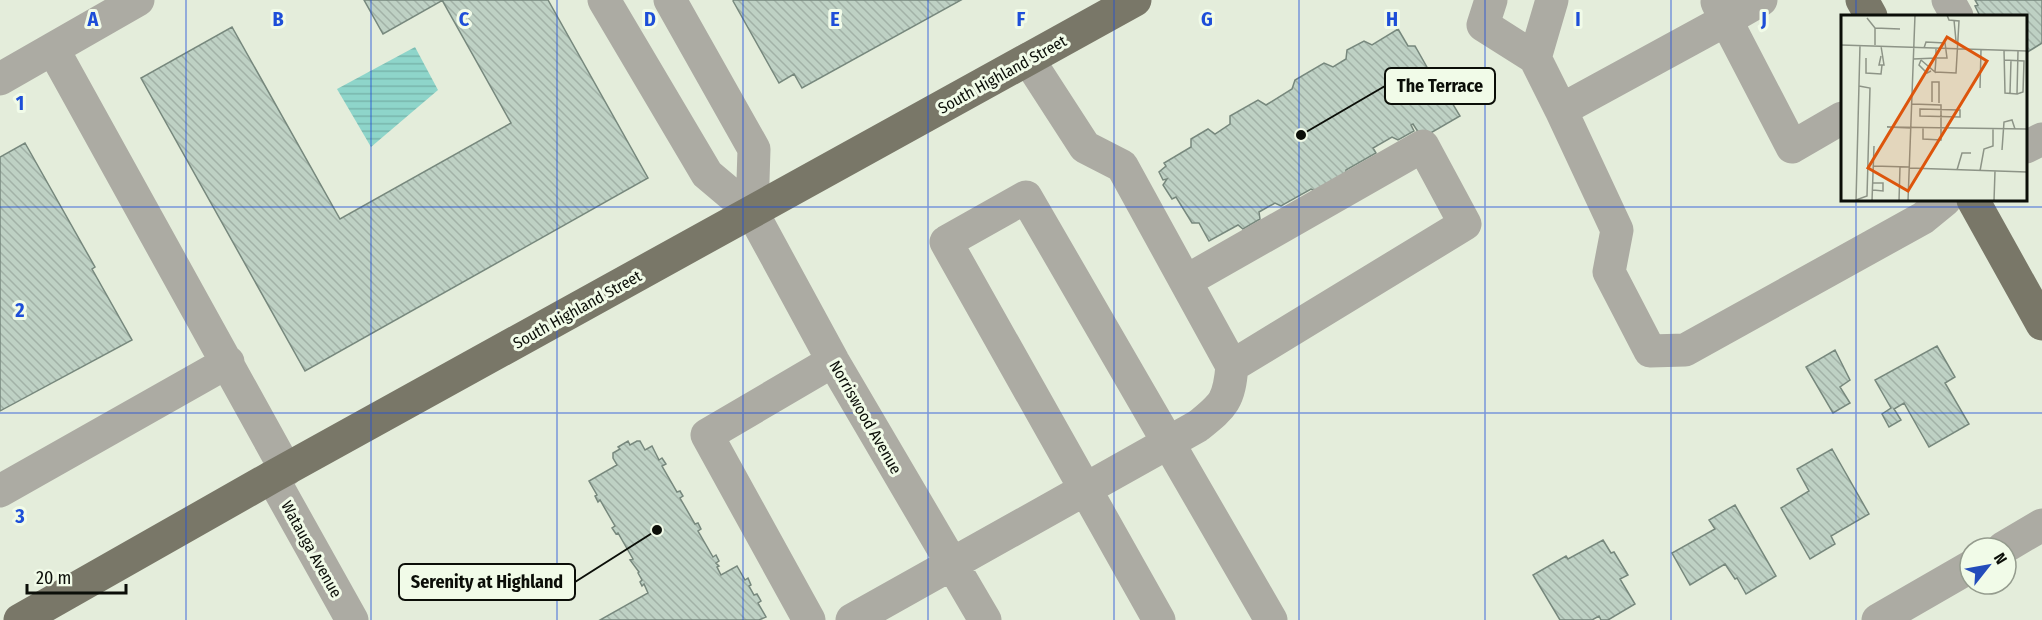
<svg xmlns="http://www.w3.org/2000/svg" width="2042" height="620" viewBox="0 0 2042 620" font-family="'Fira Sans Condensed',sans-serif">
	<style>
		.water { fill: url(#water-rules) }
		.building { fill: url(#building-back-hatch); stroke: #77887d; stroke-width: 1.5 }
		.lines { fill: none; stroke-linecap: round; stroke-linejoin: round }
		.minor { stroke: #acaba3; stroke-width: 33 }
		.major { stroke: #797768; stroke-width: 33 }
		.grid { fill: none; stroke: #1d4ed8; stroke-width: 1.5; stroke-opacity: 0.55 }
		.labels { text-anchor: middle; stroke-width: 6; stroke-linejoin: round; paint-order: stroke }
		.street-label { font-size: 16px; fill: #0b0e08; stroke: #f1fbe8 }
		.inset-road { fill: none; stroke: #8d9487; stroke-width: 1.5 }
		.view { fill: #dd550c; fill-opacity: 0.15; stroke: #dd550c; stroke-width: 3 }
		.inset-edge { fill: none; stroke: #0b0e08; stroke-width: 3 }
		.grid-label { font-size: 20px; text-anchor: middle; font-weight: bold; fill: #1d4ed8; stroke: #f1fbe8; stroke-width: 6; stroke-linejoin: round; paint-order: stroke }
		.leader { fill: none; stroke: #0b0e08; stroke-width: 2 }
		.callout-dot { fill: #0b0e08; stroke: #f1fbe8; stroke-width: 2 }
		.callout { fill: #f1fbe8; stroke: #0b0e08; stroke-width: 2 }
		.callout-label { font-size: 18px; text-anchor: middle; font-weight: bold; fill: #0b0e08 }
	</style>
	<defs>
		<pattern id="water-rules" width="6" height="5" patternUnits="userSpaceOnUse" patternTransform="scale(1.5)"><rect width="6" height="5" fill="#8ed5ca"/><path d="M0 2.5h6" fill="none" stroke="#79b6ac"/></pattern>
		<pattern id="building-back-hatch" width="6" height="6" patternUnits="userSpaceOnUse" patternTransform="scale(1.5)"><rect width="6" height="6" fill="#bed1c4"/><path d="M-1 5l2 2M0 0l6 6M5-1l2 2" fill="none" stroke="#a2b2a7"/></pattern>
	</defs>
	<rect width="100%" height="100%" fill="#e4eddb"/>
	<path class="water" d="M415,47l23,43 -67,57 -34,-58z"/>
	<path class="building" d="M364,0h79l-60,34z
		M442,0h106l100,178 -343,193 -164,-293 91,-51 108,192 171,-96z
		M734,0h227l-159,88 -8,-14 -15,9 -46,-82z
		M1975,0h67v43l-16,10v-37h-46l-5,-10 3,-1z
		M1398,29l10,17h7l22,39v5l5,-4 18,30 -38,22 -9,-14 -2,1 3,6 -16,9 -6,-3 -19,11 3,5 -30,17 -1,7 -28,15 -6,-3 -30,17 -6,-3 -16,9 1,7 -17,10 -5,-4 -29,16 -10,-18h-7l-16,-26 -4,2 -9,-14 4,-6 -4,1 -4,-8 7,-6 -2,-3 27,-16v-8l17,-10 7,5 15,-10v-8l28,-16 8,5 26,-16 3,-9 29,-17 9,4 13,-8 1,-9 17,-9 8,4z
		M25,143l70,124 -3,2 40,71 -132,71v-254z
		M1937,346l18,31 -10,6 24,41 -40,23 -25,-44 -10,6 7,11 -12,7 -7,-13 9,-6 -16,-28z
		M1835,350l15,30 -10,7 10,16 -17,10 -27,-46z
		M628,441l2,4 7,-4h3l5,9 7,-4 7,14 3,-2 4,6 -4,2 15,26 3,-1 3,5 -3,2 15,26 3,-1 3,6 -3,2 15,26 3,-2 3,6 -3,2 3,3 -2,1 4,8 16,-9 8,14 3,-2 3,7 -2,1 5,9 3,-1 4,7 -3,2 8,14 -7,3h-159l48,-27 -4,-9 -2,2 -2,-4 2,-2 -4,-7 1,-1 -9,-12 3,-1 -15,-26 -2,1 -4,-6 3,-2 -15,-26 -2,2 -3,-6 2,-1 -8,-14 28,-16 -4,-7v-5l7,-4 -2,-2z
		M1832,449l37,65 -38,22 4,8 -25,15 -29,-51 28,-17 -12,-22z
		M1735,505l41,71 -30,18 -9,-16 -2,1 -10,-15 -35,21 -18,-32 43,-24 -6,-9z
		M1603,540l8,13 3,-1 14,23 -8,4 15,25 -27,16h-7l-2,-4 -7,4h-32l-27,-45 33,-19 2,3z"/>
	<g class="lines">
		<path class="minor" d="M604,0l103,174 45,38 81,149 152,259
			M670,0l84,149 -2,63
			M1491,0l-8,25 52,33
			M1552,0l-17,58 26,52 165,-90 66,127 50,-29
			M1948,0l9,16
			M1717,2l9,18 35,-20
			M53,49l233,421
			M0,79l138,-79
			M1561,110l56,120 -8,42 41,79 35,-1 238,-132 22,-18
			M2026,147l16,-8
			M1186,281l237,-135 42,78 -233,142
			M272,477l80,143
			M0,491l228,-129
			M2003,548l39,-23
			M809,620l-102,-185 126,-74
			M852,620l346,-194c26,-21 31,-25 34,-60l-110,-200 -37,-19 -57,-88
			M1159,620l-213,-378 80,-45 245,423
			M1878,620l92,-53"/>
		<path class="major" d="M1862,0l9,16
			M1973,200l69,124
			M20,620l252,-143 863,-477"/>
	</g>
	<path class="grid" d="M186,0v620M371,0v620M557,0v620M743,0v620M928,0v620M1114,0v620M1299,0v620M1485,0v620M1671,0v620M1856,0v16M1856,200v420M0,207h2042M0,413h2042"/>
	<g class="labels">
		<g class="street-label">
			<text transform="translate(1002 74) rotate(-29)" y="6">South Highland Street</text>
			<text transform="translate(577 309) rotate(-29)" y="6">South Highland Street</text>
			<text transform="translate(866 417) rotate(60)" y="6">Norriswood Avenue</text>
			<text transform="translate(312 549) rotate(61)" y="6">Watauga Avenue</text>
		</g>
	</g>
	<g transform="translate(1841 15)">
		<rect width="186" height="186" fill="#e4eddb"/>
		<path class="inset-road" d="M26,3l8,10v17M113,5l2,21M34,13l25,1M0,30l186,6M163,35l1,43 12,1 1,-43M40,41l-2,9h5l-3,-19M25,43v15l15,1 1,-9M72,44l23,-1v-10M80,45l14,12 1,-14h11l-2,-15 -19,-1 -2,6M80,45l-2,5 8,8 4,-2M163,45l20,1 -1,31 -6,2M94,57l21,1 3,-52 -10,-1 -2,-5M139,73l1,-38M169,78l1,-33M91,87v-20h7v21M71,89l29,1v35l-18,-1v-11M79,94l40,1v7l-40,-1zM70,113l-24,-1 140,2M161,135l2,-28 8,-2 3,9M32,151l36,1M68,153l118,4M116,155l5,-17h9M139,156l4,-22 9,-3v-17M32,175l10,1v-8h-10M15,185l11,-4 3,-108 -11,-2M15,186l4,-156M31,186l2,-55M58,186l1,-34M67,186l7,-186M153,186l1,-30"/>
		<path class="view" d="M106,22l40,24 -79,130 -40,-23z"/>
		<rect width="186" height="186" class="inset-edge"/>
	</g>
	<g class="grid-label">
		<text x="93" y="26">A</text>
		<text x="278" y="26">B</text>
		<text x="464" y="26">C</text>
		<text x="650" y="26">D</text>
		<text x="835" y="26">E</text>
		<text x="1021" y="26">F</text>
		<text x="1207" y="26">G</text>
		<text x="1392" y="26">H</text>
		<text x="1578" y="26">I</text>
		<text x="1764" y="26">J</text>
		<text x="20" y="110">1</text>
		<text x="20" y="317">2</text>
		<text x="20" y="523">3</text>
	</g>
	<path class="leader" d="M1301 135L1385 86M657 530L575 582"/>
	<g class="callout-dot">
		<circle cx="1301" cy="135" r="6"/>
		<circle cx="657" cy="530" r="6"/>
	</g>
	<g class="callout">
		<rect x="1385" y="68" width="110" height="36" rx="6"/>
		<rect x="399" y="564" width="176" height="36" rx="6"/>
	</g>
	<g class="callout-label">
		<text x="1440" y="92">The Terrace</text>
		<text x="487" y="588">Serenity at Highland</text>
	</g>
	<g transform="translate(1988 566) rotate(59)"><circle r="28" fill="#f1fbe8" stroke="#959c8e" stroke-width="1.5"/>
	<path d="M0-4.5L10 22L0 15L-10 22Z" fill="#234cbb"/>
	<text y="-9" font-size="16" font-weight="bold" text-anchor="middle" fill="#0b0e08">N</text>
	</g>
	<path d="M27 584v9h99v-9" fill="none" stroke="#0b0e08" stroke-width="3"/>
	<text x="36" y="584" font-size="18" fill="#0b0e08" stroke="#f1fbe8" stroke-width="4.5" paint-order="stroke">20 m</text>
</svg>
